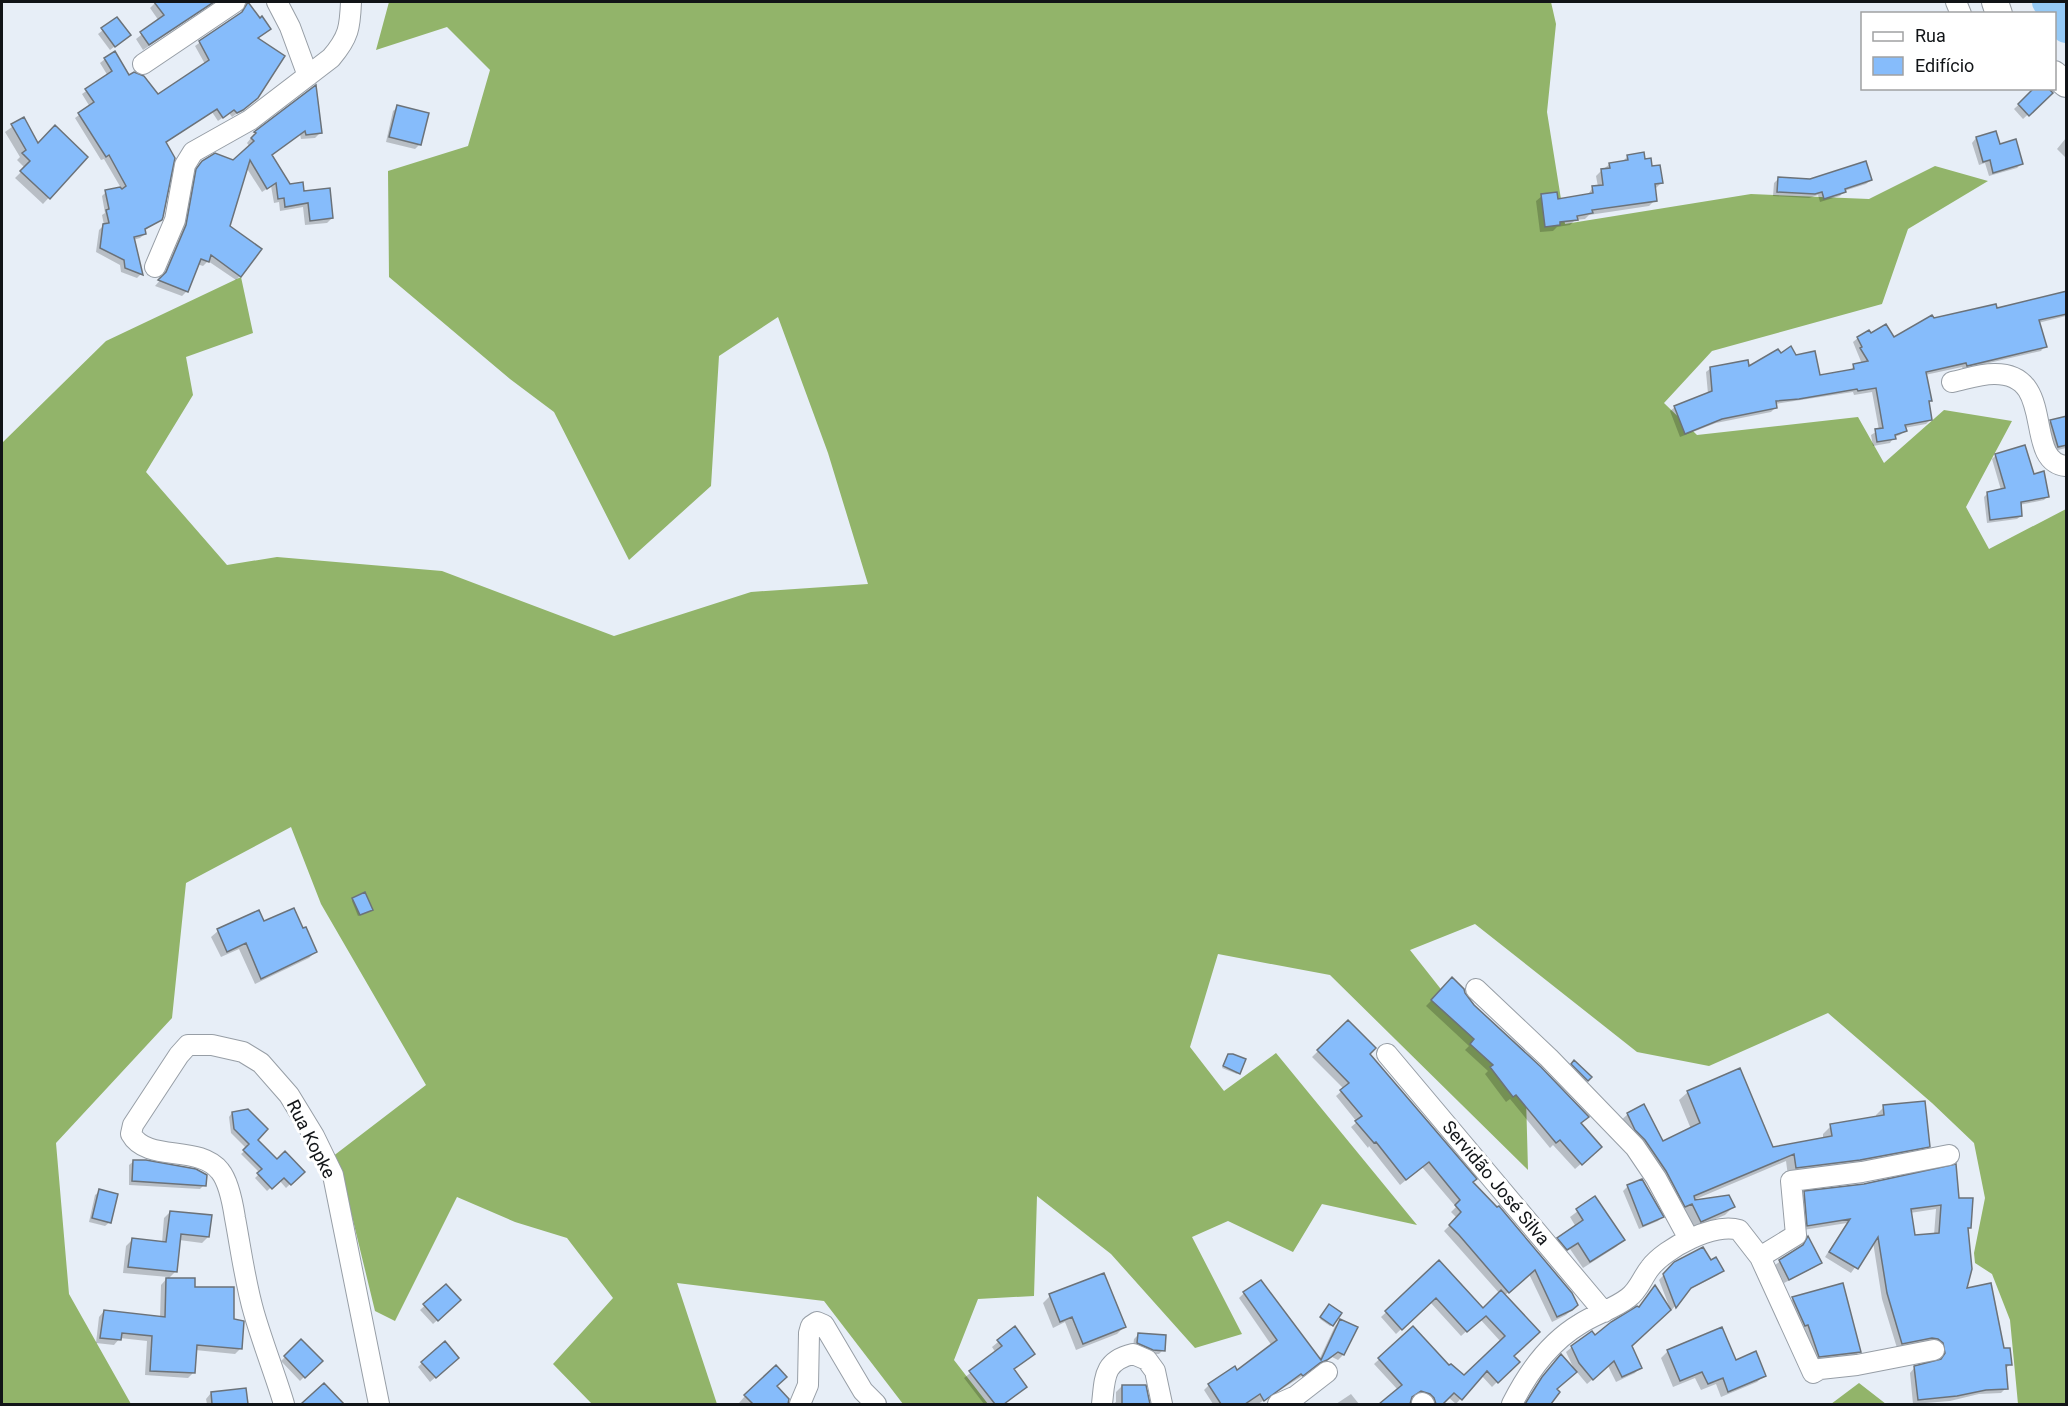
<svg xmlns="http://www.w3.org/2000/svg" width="2068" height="1406" viewBox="0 0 2068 1406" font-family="Roboto,sans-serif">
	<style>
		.forest { fill: #92b46a }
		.shadow { fill: #0003; fill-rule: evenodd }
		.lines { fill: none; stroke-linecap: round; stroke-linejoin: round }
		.river { stroke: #95caf7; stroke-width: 30 }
		.building { fill: #86bcfb; stroke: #6b7279; stroke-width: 1.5; fill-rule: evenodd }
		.minor-casing { stroke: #979ea6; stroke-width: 22 }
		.major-casing { stroke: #979ea6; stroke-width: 28 }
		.minor { stroke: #fff; stroke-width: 20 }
		.major { stroke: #fff; stroke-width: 26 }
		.labels { text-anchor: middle; stroke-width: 6; stroke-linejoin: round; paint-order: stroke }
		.street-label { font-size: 18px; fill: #111417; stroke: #fff }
	</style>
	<rect width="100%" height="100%" fill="#e7eef7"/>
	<path class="forest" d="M389,2h1162l5,22 -9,88 18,112 186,-30 118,5 66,-33 53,15 -80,48 -26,75 -170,47 -48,52 33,32 161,-18 26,46 60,-53 68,11 -46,86 23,42 77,-40v895h-48l-8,-84 -18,-46 -17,-11 -1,-10 11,-55 -11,-55 -42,-40 -104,-90 -119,53 -72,-14 -162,-128 -65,26 116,147 2,73 -198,-195 -112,-21 -28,93 34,44 52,-38 141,172 -95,-21 -29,48 -65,-31 -36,16 50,97 -47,14 -84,-94 -74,-58 -3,100 -56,3 -24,61 34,44h-85l-79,-103 -147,-18 40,121h-125l-39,-40 60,-66 -46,-60 -52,-16 -58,-25 -62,124 -20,-10 -34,-140 -9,-14 94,-72 -105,-181 -30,-77 -105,56 -14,135 -116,125 13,151 62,110h-129v-961l104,-102 135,-64 12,56 -67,24 7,38 -47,77 81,93 50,-8 165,14 172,65 137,-44 117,-8 -40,-131 -50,-136 -59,39 -8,130 -82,74 -75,-148 -44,-33 -121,-102 -1,-106 80,-25 22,-76 -43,-43 -71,23z
		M1859,1383l27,21h-55z"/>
	<path class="shadow" d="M156,2h59l-72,48 -7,-11 23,-18 -9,-13z
		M247,3l22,26 -12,10 -5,64 -20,14 -3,-4 -11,8 -6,-9 -47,31 -4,76 -17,12 1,3 -5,4 -7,2 8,34 -4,4 -16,-6 -1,-7 -24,-13 3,-22 5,-5 -2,-10 3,-2 -3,-17 4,-4 15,-4 -17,-29 -3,1 -26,-42 15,-11 -8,-13 26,-18 -8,-13 5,-4 53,37 47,-32 -10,-18 47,-33 1,-6z
		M117,19l7,20 -14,11 -12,-16z
		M315,87l5,46 -5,5 -14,1 -1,-5 -29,21 18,30 14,8 29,25 -5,5 -22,2 -2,-18 -23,4 -1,-9 -5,1 -3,-17 -9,6 -16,-25 -18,60 12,49 -4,4 -28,-19 -5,5 -6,-2 -10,27 -5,5 -27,-10 7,-8 20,-47 10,-55 5,-8 5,-6h31l17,-15 -3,-4 8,-10z
		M2036,88l15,5 -28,26 -9,-10z
		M398,107l22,37 -5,5 -29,-7 7,-31z
		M23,119l15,27 48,11 -43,47 -28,-26 10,-10 -8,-8 3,-3 -15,-25z
		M1995,133l4,13 22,18 -4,4 -28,8 -4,-13 -6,2 -7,-22 4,-5z
		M2066,138v20l-9,-9z
		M1628,156l16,5 17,22 -6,6v11l-6,6 -60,9 -4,4 -10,1 -5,5 -13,2 -4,4 -13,1 -4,-31 6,-5 14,4 31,-4 6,-9h5l-2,-11 6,-6 8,-6 12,-2z
		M1779,178l31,2h61l-5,4 -22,7 -4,5 -20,6 -2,-7 -9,3 -36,-2 1,-13z
		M2066,293v23l-28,7 7,23 -4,5 -78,18 -1,-2 -37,8 5,25 -3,3 4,16 -5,5 -22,4 1,2 -5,5 -6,2 -4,6 -17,3 -2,-11 8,-5 -7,-38 -18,3 -1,-3 -78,12v4l-4,4 -55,11 -36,14 -10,-26 5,-4 33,-13 -2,-22 5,-4h37l32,-13 15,1 24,21 31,-5 4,-7 8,-1 -9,-22 5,-4 12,-3 23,5 40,-21 63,-9z
		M2066,418v30l-12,3 -8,-26 5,-4z
		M1996,455l37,21 15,20 -4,4 -25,5 2,11 -4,3 -30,4 -3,-26 4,-4 13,-3 -9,-31z
		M353,899l16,12 -11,5 -6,-15z
		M263,923l40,7 13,21 -7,7 -54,26 -16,-35 -18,8 -10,-20 7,-6z
		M1452,979l148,168 -25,22 -22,-24 -3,3 -40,-49 -4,3 -21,-28 3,-3 -23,-21 4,-4 -43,-40z
		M1348,1022l20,32 103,129 105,122 -10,10 -14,7 -23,-48 -25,22 8,60 5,6 -25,25 -11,-12 -25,29 -8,-7 -7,7h-11l-8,-7h-12v7h-28l16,-14 -24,-26 39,-36 36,39 15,10 37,-35 -21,-23 -19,17 -31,-34 -34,32 -15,-17 58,-55 44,48 17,-16 -56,-63 13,-13 -6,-6 5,-5 -34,-40 -22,18 -31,-39 -1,2 -17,-21 6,-5 -21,-26 8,-7 -32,-32z
		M1229,1054l15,6 -7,14 -15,-6z
		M1574,1062l16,15 -7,7 -15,-15z
		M1688,1092l84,56 51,-9v-5l8,-8 45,-8v-3l8,-8 44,39 -9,9 -131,21 -2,-15 -97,41 44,5 -8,8 -33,14 -73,-107 9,-8 34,29 29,-14 -12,-29z
		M232,1113l45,48 26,11 -17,16 -7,-8 -12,11 -12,-13 5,-5 -19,-19 6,-5 -16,-16 -2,-16z
		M134,1161l70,24 -4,4 -71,-4v-20z
		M1628,1186l34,31 -4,4 -19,8 -16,-38z
		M100,1191l10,31 -5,4 -16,-4 6,-27z
		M1805,1193l152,6 13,28 -3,3 -2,60 45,74 -5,6 1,18 -5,5 -22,1 -29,7 -37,3 -3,-31 5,-6 26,-7v-7l-44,-5 -15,-49 -9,-57 -22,31 -26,-16 22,-34 -44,7 -3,-32zM1936,1209l-2,26 -20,2 -4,-24z
		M1595,1198l28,42 -7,7 -33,21 -13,-19 -10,7 -9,-10 25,-19 -6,-10z
		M170,1212l38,25 -6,6 -23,-3 -4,32 -7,7 26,9 38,33 8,28 -5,5 -40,-4 -1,22 -6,6 -43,-3 2,-34 -27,-3 -6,7 -18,-2 3,-26 5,-6 56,7 1,-33 7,-8 -45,-4 3,-27 6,-6 30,3 2,-25z
		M1807,1238l13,25 -5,4 -31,16 -9,-18 25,-17z
		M1710,1262l12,8 -4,5 -31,16 -16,20 -12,-31 16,-17z
		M1842,1285l17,67 -6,6 -40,4 -26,-57 6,-6z
		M446,1286l13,14 -26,24 -13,-14z
		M1654,1287l-24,59 10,21 -5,6 -19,9 -8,-16 -21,18 -11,-13 -21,19 3,2 -9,12h-25l12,-19 19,-23 19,7 -8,-17 6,-5 23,-10 43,-28z
		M1244,1293l75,67 16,-34 5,-5 16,7 -13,27 -5,5 -6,-3 -74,47h-45l-9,-14 5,-5 25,-17 2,5 36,-27 -33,-48z
		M1050,1296l74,31 -7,7 -41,16 -11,-28 -12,6 -10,-25z
		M1328,1307l4,18 -2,1 -10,-7z
		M1014,1329l19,25 -20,16 12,17 -21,17h-20l-20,-26 32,-25 -4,-6z
		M1139,1334l24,16 -4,4h-11l-15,-7 1,-8z
		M301,1341l19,20 -20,20 -19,-20z
		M1668,1351l67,11 29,13 -7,7 -36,15 -5,-13 -15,6 -6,-12 -22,9 -12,-29z
		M453,1362l-23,20 -12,-15 4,-4z
		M775,1386l12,16 -2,2h-45l-1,-1 6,-7z
		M1122,1386h22l5,18h-36l3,-2v-10z
		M244,1390l2,14h-39l-1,-5 5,-6z
		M1351,1394l8,10h-23z"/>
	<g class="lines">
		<path class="river" d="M2047,2l19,26"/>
	</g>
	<path class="building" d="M154,2h60l-65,43 -9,-13 24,-17z
		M248,2l12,16 2,-2 9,13 -13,9 27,18 -27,42 -15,12 -6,3 -3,-3 -11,8 -6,-9 -51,33 9,16 -12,59 -1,3 -17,9 1,5 -12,3 9,38 -18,-7 -1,-8 -24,-12 3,-24 6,-1 -3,-13 3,-1 -4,-19 15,-3 2,2 4,-3 -17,-31 -3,2 -28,-44 16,-11 -9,-13 27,-18 -8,-13 11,-7 14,24 5,-3 10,4 14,18 51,-34 -10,-19 43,-29z
		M117,17l14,18 -16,12 -14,-19z
		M316,85l6,48 -16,2 -1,-4 -33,24 18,29 13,-2 1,9 26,-3 3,30 -23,3 -2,-18 -23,4 -1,-9 -6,1 -2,-16 -9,6 -17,-29 -20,66 32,23 -21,28 -30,-22 -2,7 -8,-3 -13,33 -30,-12 8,-8 20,-47 10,-56 6,-8 13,-8 18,7 21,-19 -3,-3 5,-5 -2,-1z
		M2034,88h14l5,5 -24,23 -11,-12z
		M397,105l32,8 -8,32 -32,-8z
		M24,117l14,26 17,-18 33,32 -38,42 -30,-28 10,-10 -8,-8 4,-3 -15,-26z
		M1996,131l4,13 16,-5 7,25 -30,9 -3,-13 -7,2 -7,-25z
		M1644,152l1,7 6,-1 1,8 8,-1 3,18 -8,1 2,17 -65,9 1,3 -16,3 1,4 -18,2v3l-15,2 -4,-33 16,-2 1,7 35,-6 -1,-7 11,-1 -2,-16 9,-1 -1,-5 19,-3 -1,-5z
		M1866,161l6,19 -27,9 1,3 -22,7 -2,-7 -7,2 -38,-2 1,-15 32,2z
		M2067,291v23l-28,6 8,27 -80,19 -1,-3 -40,9 6,29h-3l3,19 -27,5 2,6 -12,4 1,4 -19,3 -2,-13 8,-1 -7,-40 -18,3 -1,-2 -58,10 -23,2 1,7 -55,11 -37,15 -11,-28 38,-15 -2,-24 38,-7 1,6 29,-17 3,4 10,-7 5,9 19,-4 5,24 34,-6 -1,-5 15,-3 -8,-13 2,-1 -5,-10 12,-7 2,3 15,-9 8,13 38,-22 2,3 62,-14 1,4z
		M2067,416v29l-9,2 -8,-27z
		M2025,445l9,29 10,-3 5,26 -28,5 1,14 -32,4 -3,-28 18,-4 -10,-34z
		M365,892l8,18 -13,5 -8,-17z
		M294,908l9,20 3,-1 11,25 -56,27 -15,-36 -19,9 -10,-23 42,-19 5,11z
		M1452,977l12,12 1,4 9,12 67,62 48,50 -8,6 21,24 -20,18 -22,-25 -4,3 -40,-48 -3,2 -23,-30 3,-2 -23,-21 4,-5 -43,-39z
		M1348,1020l28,28 -6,6 107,125 -4,3 24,25 2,-1 73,87 6,12 -6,5 -15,7 -22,-47 -26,23 -50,-58 -10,-10 12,-13 -6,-7 5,-5 -31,-38 -23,18 -30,-38 -2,1 -19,-22 7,-5 -22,-26 9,-7 -32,-33z
		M1228,1054h5l13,5 -6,15 -17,-8z
		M1574,1060l18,17 -4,4 -17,-17z
		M1740,1068l33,79 59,-11 -2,-12 54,-9 -1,-10 42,-4 5,46 -70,13 -64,8 -2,-14 -100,42 1,4 34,-5 6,12 -34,15 -9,-18 -7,3 -19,-36 -21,-31 -10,-10 -8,-17 17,-9 19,37 37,-18 -13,-32z
		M248,1109l20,20 -10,11 19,19 8,-8 20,21 -14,13 -7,-7 -12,11 -15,-16 5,-4 -19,-19 6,-6 -15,-15 -2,-17z
		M133,1160h13l50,9 11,6 -1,11 -74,-5z
		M1956,1164l3,34h14l-2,30h-3l4,41 -5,19 24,-5 13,65h6l2,17h-6l2,24 -22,1 -29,6 -39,4 -4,-34 27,-7 4,-6 -2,-10 -5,-4 -6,-1 -30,6 -15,-51 -9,-56 -20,32 -29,-17 21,-33 -43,7 -3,-35 60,-7zM1941,1205l-2,28 -24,2 -4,-26z
		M1642,1179l22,38 -21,9 -16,-41z
		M99,1189l19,5 -7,29 -19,-5z
		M1595,1196l30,44 -35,22 -12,-19 -11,7 -10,-12 26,-18 -7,-11z
		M170,1211l42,4 -3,22 -28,-3 -4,38 -49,-5 4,-29 34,4z
		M1808,1236l14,27 -33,17 -10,-20 24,-15z
		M1703,1247l8,13 5,-3 8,14 -33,17 -15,20 -13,-34 11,-12z
		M1439,1260l44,48 18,-18 39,42 -26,24 6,6 -22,21 -11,-12 -25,29 -8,-7 -11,11h-7l-2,-6 -4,-4 -9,-3 -9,6 -2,7h-31l23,-19 -24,-27 35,-32 36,39 2,-1 13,11 41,-39 -19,-20 -19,16 -31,-34 -34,32 -17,-19z
		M1104,1273l22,54 -43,17 -11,-27 -12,5 -11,-28z
		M166,1278h29v9h39v32l10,2 -2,28 -45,-4 -2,28 -45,-2 2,-35 -30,-3 -1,7 -21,-2 4,-28 61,7z
		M1261,1280l60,80 19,-41 18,8 -14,28 -6,-3 -11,8 -7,3 -17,13 -2,-2 -37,27 -4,-7 -15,10h-24l-13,-20 27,-18 2,4 40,-30 -34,-48z
		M1843,1283l18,69 -42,5 -11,-32 -3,1 -13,-29z
		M446,1284l15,16 -23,21 -15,-17z
		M1655,1285l16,25 -39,36 10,22 -20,9 -8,-16 -21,19 -14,-17 -8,-17 21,-15 3,4 16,-13 26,-16 2,1z
		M1329,1304l13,9 -9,13 -13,-9z
		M1015,1326l20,28 -21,15 13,18 -23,17h-9l-26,-33 33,-25 -5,-6z
		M1722,1327l14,33 20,-9 10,25 -38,16 -5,-14 -15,6 -6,-12 -22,9 -13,-31z
		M1138,1333l28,2 -1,16 -12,-1 -16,-7z
		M301,1339l22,22 -18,17 -21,-22z
		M445,1341l14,17 -23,20 -15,-16z
		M1561,1354l16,18 -20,17 3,3 -9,12h-26l17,-27z
		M776,1365l11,12 -10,9 12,13 -1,5h-35l-9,-9z
		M324,1383l20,21h-43z
		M1122,1385h24l4,19h-28z
		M246,1388l2,16h-36l-1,-12z"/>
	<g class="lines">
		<defs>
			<path id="minor" d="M277,2l13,25 18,49
				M1956,2l5,12
				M143,64l92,-62
				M155,267l20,-47 10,-55 8,-13 57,-32 81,-62c18,-21 19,-31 20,-56
				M1952,382c14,-3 28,-8 42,-8 64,-1 28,88 72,92
				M1476,989l73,69 86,89 21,31 33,61
				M1387,1054l217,258
				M1760,1257l36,-22 -5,-54 71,-9 87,-17
				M1422,1403l2,1
				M284,1404c-9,-30 -21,-60 -30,-91 -9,-31 -13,-63 -19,-95 -2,-13 -6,-36 -15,-47 -21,-27 -73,-8 -89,-37l2,-9 46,-70 9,-10h24l31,7 18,11 28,32 25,41 19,39 46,229
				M800,1404l8,-19 1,-52 2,-7 6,-4 7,3 39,66 13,13
				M1102,1404c3,-26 1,-43 31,-50l14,6 8,11 7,33
				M1278,1404l18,-8 31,-24
				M1512,1404c15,-30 38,-62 68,-80 15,-10 34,-15 48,-26 11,-8 14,-20 22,-30 15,-20 65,-46 89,-38l21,27 53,116 7,-4 37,-4 77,-15"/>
			<path id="major" d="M1995,2l4,12
				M2054,74l12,10"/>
		</defs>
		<use href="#minor" class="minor-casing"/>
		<use href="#major" class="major-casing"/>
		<use href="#minor" class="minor"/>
		<use href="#major" class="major"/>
	</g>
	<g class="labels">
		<g class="street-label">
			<text transform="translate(311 1139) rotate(63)" y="6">Rua Kopke</text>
			<text transform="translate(1496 1183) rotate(50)" y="6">Servidão José Silva</text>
		</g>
	</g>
	<rect width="2068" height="1406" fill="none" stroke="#111417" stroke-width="6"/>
	<rect x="1861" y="12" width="195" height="78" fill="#ffffff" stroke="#a0a1a2" stroke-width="1.5"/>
	<rect x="1873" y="32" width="30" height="9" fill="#ffffff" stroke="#a0a1a2" stroke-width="1.5"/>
	<text x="1915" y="42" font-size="18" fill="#111417">Rua</text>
	<rect x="1873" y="57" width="30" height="18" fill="#86bcfb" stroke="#a0a1a2" stroke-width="1.5"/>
	<text x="1915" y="72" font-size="18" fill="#111417">Edifício</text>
</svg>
